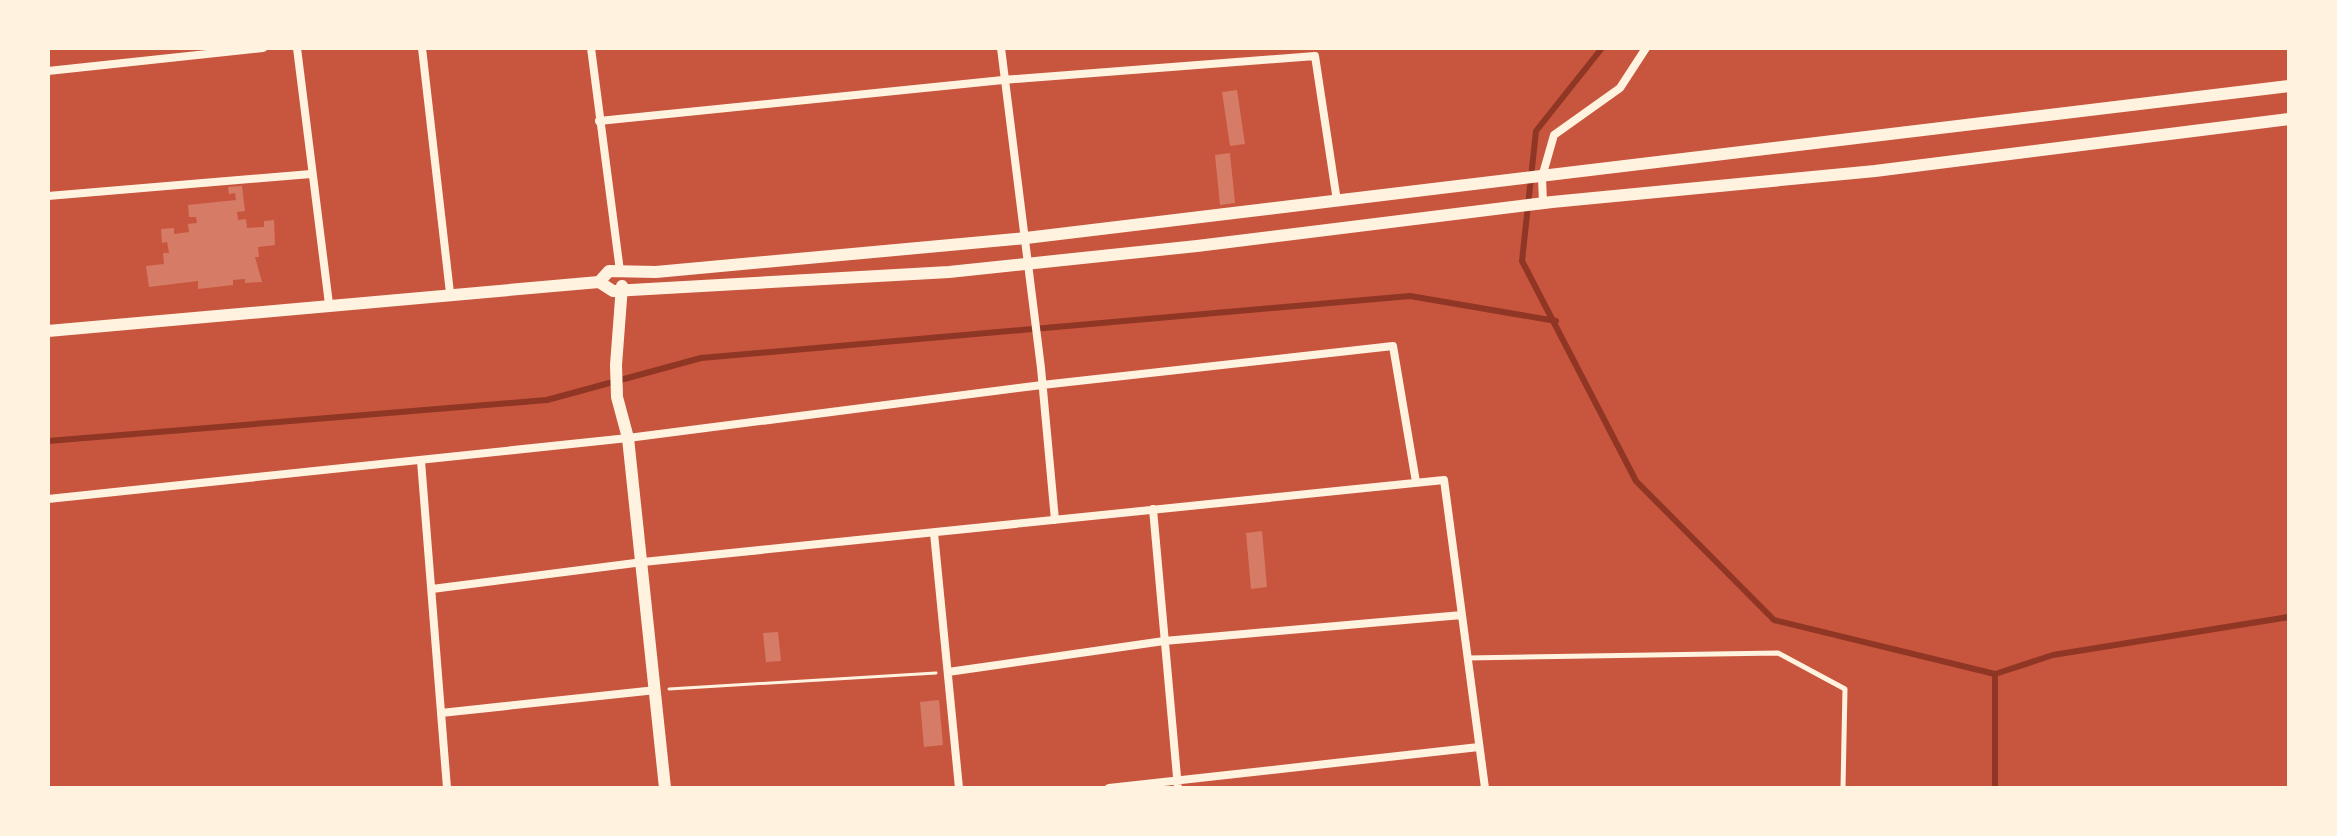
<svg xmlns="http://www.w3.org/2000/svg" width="2337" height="836" viewBox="0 0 2337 836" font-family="Cabin,sans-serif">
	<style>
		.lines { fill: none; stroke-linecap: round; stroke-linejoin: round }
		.stream { stroke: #8f3625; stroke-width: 6 }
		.building { fill: #d67c66 }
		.path { stroke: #fff3e0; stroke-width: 3 }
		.service { stroke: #fff3e0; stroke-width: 5 }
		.minor { stroke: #fff3e0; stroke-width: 8 }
		.tertiary { stroke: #fff3e0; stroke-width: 12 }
	</style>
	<rect width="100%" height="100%" fill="#c8553d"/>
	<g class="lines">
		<path class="stream" d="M1602,48l-66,83 -14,130 114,220 138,139 221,54
			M48,441l499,-41 154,-42 709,-62 146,25
			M1995,788v-114l58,-19 236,-38"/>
	</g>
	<path class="building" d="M1237,90l8,54 -15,2 -8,-54z
		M1230,153l5,50 -15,2 -5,-50z
		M242,186l3,25 -8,1 1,8 8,-1 1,9 17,-1v-6l10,-1 1,25 -17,2 1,10h-4l7,25 -17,1v-4l-12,1v5l-35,4v-8l-49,6 -3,-21 18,-2 -1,-11h6l-2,-11 -5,1 -1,-14 13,-1v6l15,-2 -1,-8 9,-1 -1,-6h-7l-1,-12 48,-5 -1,-7 -6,1 -1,-7z
		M1262,531l5,56 -16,2 -5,-56z
		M778,632l3,29 -15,1 -3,-29z
		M939,700l4,45 -19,2 -4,-45z"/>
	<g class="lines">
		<path class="path" d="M669,689l267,-16"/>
		<path class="service" d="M1468,658l310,-5 67,36 -2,99"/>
		<path class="minor" d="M297,48l32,256
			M422,48l28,245
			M591,48l29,223
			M1001,48l40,320 14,152
			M48,71l215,-23
			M599,121l404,-41 312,-24 22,145
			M48,196l263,-22
			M1543,203l-1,-26 12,-42 66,-47 26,-40
			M421,461l26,327
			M48,499l580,-61 414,-53 351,-39 23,136
			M1153,509l25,279
			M934,533l25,255
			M432,589l211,-27 801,-82 41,308
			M948,672l216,-31 298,-26
			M441,713l215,-23
			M1109,788l370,-41"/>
		<path class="tertiary" d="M599,282l10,-11 47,1 370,-34 1263,-152
			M599,282l14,9 336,-19 248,-26 355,-44 323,-31 414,-52
			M622,286l-6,79 1,32 11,41 37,350
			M48,331l551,-49"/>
	</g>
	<rect width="2337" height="836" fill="none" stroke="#fff3e0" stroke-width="100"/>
</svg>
